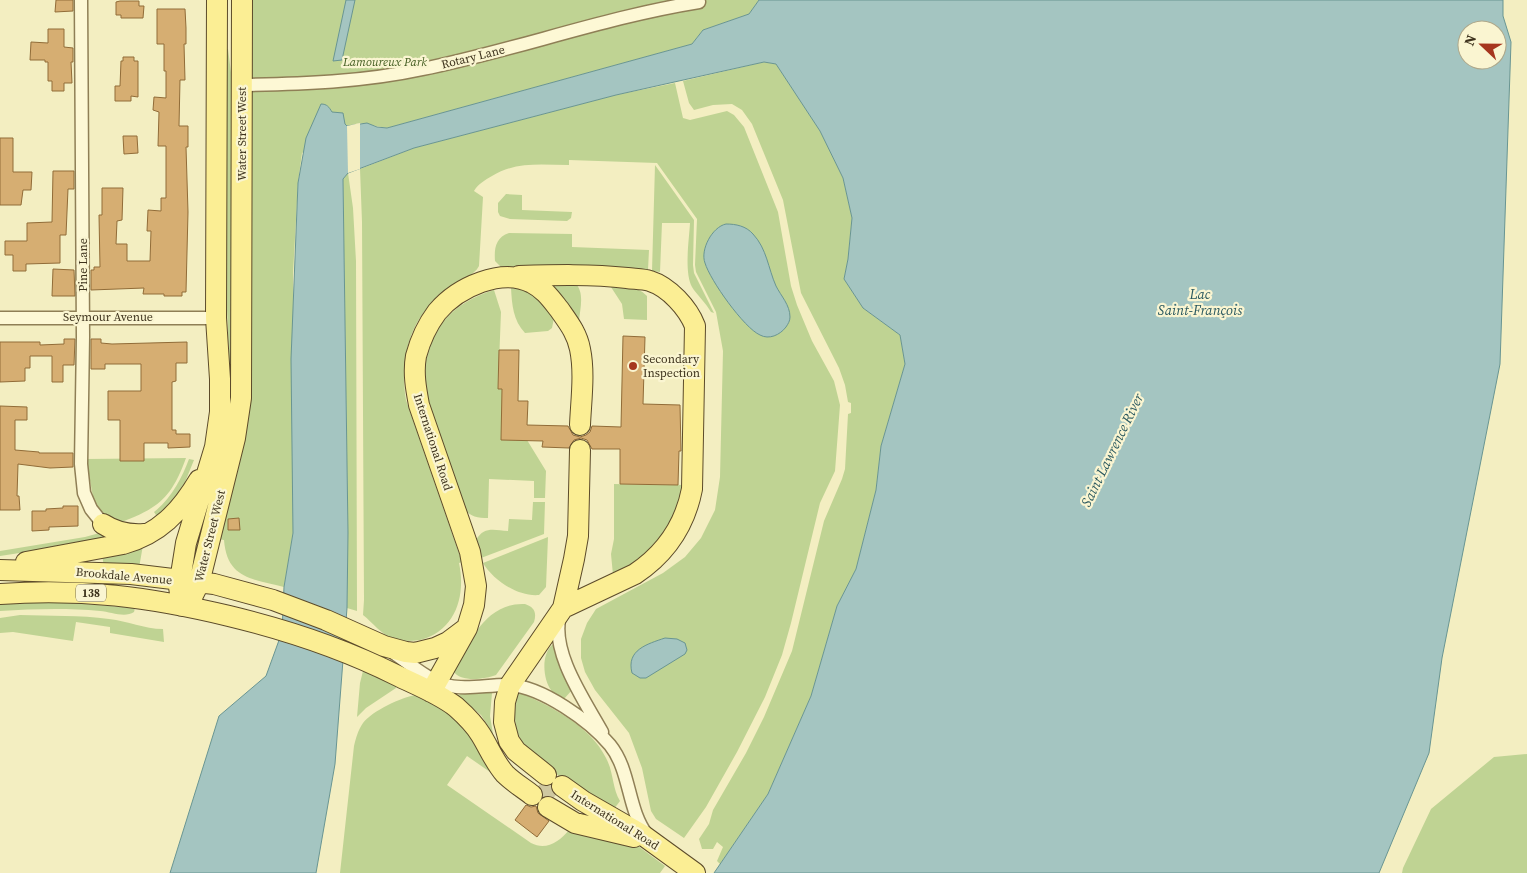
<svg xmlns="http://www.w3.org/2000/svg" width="1527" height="873" viewBox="0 0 1527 873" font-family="'Source Serif 4',serif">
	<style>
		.green { fill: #bfd393 }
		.water { fill: #a4c5c1; stroke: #699592; fill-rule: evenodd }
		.pier { fill: #f3eec1 }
		.building { fill: #d6ae72; stroke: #916c38 }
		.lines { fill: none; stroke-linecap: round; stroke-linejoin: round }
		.primary-tunnel { stroke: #cfc8a0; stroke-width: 20; stroke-dasharray: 20 10; stroke-linecap: butt }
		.street-casing { stroke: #8f7f56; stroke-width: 15 }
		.primary-casing { stroke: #5c4b2a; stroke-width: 22 }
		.street { stroke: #fdf8d5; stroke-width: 12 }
		.primary { stroke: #fbee94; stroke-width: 20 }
		.poi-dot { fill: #a6361e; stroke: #faf5d1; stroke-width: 2 }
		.labels { text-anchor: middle; stroke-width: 4.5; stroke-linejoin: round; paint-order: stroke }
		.shield { fill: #faf5d1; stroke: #766c52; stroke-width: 1 }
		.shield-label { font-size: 11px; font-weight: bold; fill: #3d321c }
		.street-label { font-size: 12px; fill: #3d321c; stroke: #faf5d1 }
		.park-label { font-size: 12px; font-style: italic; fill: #425c20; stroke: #faf5d1 }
		.poi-label { font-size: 12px; fill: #3d321c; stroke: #faf5d1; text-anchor: start }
		.water-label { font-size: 14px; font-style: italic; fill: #29585f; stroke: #faf5d1 }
	</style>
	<rect width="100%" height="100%" fill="#f3eec1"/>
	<path class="green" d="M250,0h509l-10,14 -46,16 -11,14 -305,84 -27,-5 -13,3 -2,-1 -43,28 -4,30 -5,91v259l-9,54c-31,-8 -57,-8 -60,-47l-7,-1 23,-87z
		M225,49h3l6,47 -1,288 -5,33 2,-33 -5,-123z
		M764,62l12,2 44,67 23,47 9,40 -4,41 -4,20 19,29 37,27 5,29 -24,82 -5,44 -20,79 -19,37 -26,90 -43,98 -48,70 -3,-3 6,-14 -6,-5 -4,7h-11l-3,-10 10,-15 4,-14 33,-57 18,-36 28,-66 32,-130 18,-42 3,-10 3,-55 3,-1v-10l-3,-1 -3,-17 -6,-17 -38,-75 -18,-93 -31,-76 -10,-14 -10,-6 -19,1 -19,5 -5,-7 -6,-22z
		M675,83l8,35 7,2 37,-9 7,4 10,12 34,85 13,74 6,19 15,36 22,40 6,24 -5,66 -15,32 -29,120 -9,32 -17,42 -28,55 -31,55 -22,31 -28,-19 -5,-8 -9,-43 -13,-35 -34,-43 -10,-18 -4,-14v-19l6,-16 9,-14 67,-36 22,-16 16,-19 14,-28 5,-33 3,-126 -7,-39 -20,-40 -1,-7 2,-46 -40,-56 -88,-3v5c-27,0 -53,-4 -77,11 -7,4 -14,8 -18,15l9,6 -4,69c-5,10 -18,13 -27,20 -10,8 -20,16 -28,26 -19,25 -23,59 -18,88l56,162 -3,1c7,32 -3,68 -39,77 -9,1 -18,2 -27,-1 -12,-5 -20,-16 -30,-24l1,-15 -2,-378 -2,-53 54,-21 202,-53z
		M655,165l39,55 -1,45 1,8 20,40 -3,-1c-5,-9 -15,-18 -19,-25 -8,-15 -3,-46 -2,-64h-28l-2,49 -8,-1z
		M348,173l5,35 3,53 1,350 -10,-3 1,-75 -5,-354z
		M506,194l16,1v15l50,2 -1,6 -4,3 -57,-2 -10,-3 -2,-4v-9z
		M509,233l63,1v13l77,3 -1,20 -142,-2 -5,-1 -6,-6c-1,-13 1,-24 14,-28z
		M545,281l30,2c10,9 5,26 4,38z
		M609,284c15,1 27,1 38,12v24l-23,-1 -2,-15z
		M511,288c25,1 29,11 43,30l-2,10 -4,3 -23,2c-12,-13 -13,-28 -14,-45z
		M494,290l7,22 -3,76 10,1 -6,12 -1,38 26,1 19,31 -1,27h-11v-17l-45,-2 -1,39c-10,0 -18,-1 -23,-9 -9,-25 -18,-51 -26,-76 -6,-15 -12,-31 -14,-47 -5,-48 24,-83 69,-96z
		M186,458c-16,44 -30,51 -72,67l-16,-15 -4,-8 -8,-43z
		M189,459l5,1 -13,32 -20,25 -5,-2 -2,-3c17,-13 28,-34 35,-53z
		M614,484l70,1 -10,37 -34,40 -27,13 -2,-21 3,-15z
		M533,502h12l-1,32 -63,24 -5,-18c8,-14 18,-10 32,-9l1,-12 23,1z
		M103,532l8,7 -111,17v-5l85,-14z
		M548,537l-2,50 -7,8c-21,2 -46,-15 -56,-32z
		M143,545l-4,23 -35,-1 -2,-12z
		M60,602l75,6 -1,4c-9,6 -23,0 -34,-1 -33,-3 -67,-2 -100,0v-7z
		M525,604c9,3 12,8 9,18l-38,53c-11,4 -35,8 -43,-4 16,-29 33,-69 72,-67z
		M20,615c30,1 60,0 89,4 19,2 35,10 54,10l1,13 -54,-9v-6l-34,-5 -3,19 -60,-9 -13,1v-15z
		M552,645h2l18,45 -8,9c-3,-3 -11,-5 -13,-9 -8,-11 -10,-35 1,-45z
		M364,667l32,15v6l-30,20 -9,9 3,-34z
		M491,692l1,1 -2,23 3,18 -12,-19 -24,-19 5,-3z
		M518,692c31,13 73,34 88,66 8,15 6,30 14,43l-6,8c-28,-17 -83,-44 -96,-75 -5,-14 -3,-28 0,-42z
		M416,695c39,10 65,56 87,86l-36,-25 -20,29 84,58c15,8 28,-1 38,-13l69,16 27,20 -5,7h-320l14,-127c2,-8 4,-16 9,-23 9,-12 39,-26 53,-28z
		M1527,754v119h-125l1,-5 28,-59 63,-52z"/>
	<path class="water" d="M346,0h9l-13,60 -9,1z
		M759,0h744v16l8,26 -11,322 -58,294 -13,95 -50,120h-665l54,-79 43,-98 26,-90 19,-37 20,-79 5,-44 24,-82 -5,-29 -37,-27 -19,-29 4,-20 4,-41 -9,-40 -23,-47 -44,-67 -12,-2 -148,33 -202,53 -66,25 -5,6 5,354 -1,75 -12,156 -19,109h-146l49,-157 47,-40 16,-44 2,-45 9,-54 -2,-174 7,-176 8,-45 15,-34c6,0 8,3 11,8l11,1 2,11 2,2 20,-3 10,4 10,1 305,-84 11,-14 46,-16zM1467,30h30v30h-30z
		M726,224c10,0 20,2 27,10 14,15 15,34 23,52 5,10 14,19 14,31 0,4 -2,7 -4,10 -6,8 -17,13 -26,8 -16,-7 -50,-55 -55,-72 -5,-13 7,-36 21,-39z
		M665,638l12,1 8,4 2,7 -2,4 -39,24h-6l-8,-5c-6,-23 15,-29 33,-35z"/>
	<path class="pier" d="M360,123v46l-12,4 -1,-47z"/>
	<path class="building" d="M56,0h17v11l-18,1z
		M120,1h19v5h5l-1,12h-22v-3h-5v-13z
		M157,9h28l1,19v16h-2l1,36h-5l-1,46h9v21h-2l2,65 -2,80h-4v4h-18v-2h-21l1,-6 -53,2v-20h3v-3h6l-1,-52h3v-27h21l-1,32 -5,1 -1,23h11v17h23l1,-30h-4l1,-21 13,1v-13h5v-52h-8l1,-34 -6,-2 1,-13 12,1v-27h-2v-27h-7z
		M48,29h16v18l9,1v14h-2l1,21h-8v8h-12v-10h-4v-19h-3v-2h-15l1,-18 17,1z
		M123,57h11v4h4v36l-7,-1v5h-16v-15h5l1,-25h2z
		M123,136h14l1,17 -14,1z
		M0,138h13v34h19l-1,18h-8l-2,15h-21z
		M53,171h21v18h-6l-2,46h-6v28l-34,1v7h-13v-16h-8v-14h22v-18l25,-1z
		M53,269l21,1 1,26h-23z
		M623,336l22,1 -2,67 37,1 1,46h-2l-1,34 -58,-1v-35h-28l-5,-9 -6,-2 -7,2 -5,8 -27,-1 1,-6 -42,-1 1,-51h-4l1,-39h20l-1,51h10l-1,24 41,1 5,9 7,2 6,-2 4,-3 2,-6 29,1z
		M64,339h11l-1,26h-11v17h-11v-26h-22v12h-5v13l-25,1v-40h40v3l24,-1z
		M91,339h10v4l11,1 75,-2v21h-11v18l-4,1v48h4v4h14v13l-22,1v-5h-24v18h-24v-41h-12v-29h33v-27h-36v5h-14z
		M0,406l27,1v13h-12v30l24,2v1h34v14l-23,1 -32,-4 -1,32h2l1,14h-20z
		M63,506h15v20l-29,1v3l-17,1v-20h14v-2l17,-1z
		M239,518l1,12h-12v-11z
		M526,805l5,2 5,-1 2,7 11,8 -12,16 -22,-17z"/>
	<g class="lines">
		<path class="primary-tunnel" d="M540,784l15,12"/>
		<defs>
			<path id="street" d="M81,0l2,337 -2,127 3,29 7,16 12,15
				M242,85c60,-1 121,-3 181,-16 93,-19 182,-52 276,-67
				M0,318h216
				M560,615c-10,37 25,86 42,117
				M394,653c16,11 36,29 56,33 19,4 41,-2 60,-1 32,2 80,36 100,60 21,26 17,64 37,90"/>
			<path id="primary" d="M519,276c36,-1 72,-2 108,2 7,1 16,1 23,3 19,6 38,27 45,45l-3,163c-7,36 -27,65 -57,85l-72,34
				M103,524c12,8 27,11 41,10
				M26,562l97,-18c36,-10 57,-32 76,-64
				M0,570l131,4 83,10 59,16 53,20 58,26 22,6 9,1 20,-5 13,-6 16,-12
				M0,594c81,-6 150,3 229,22 58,14 113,32 167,59 20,10 42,18 60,32 9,8 19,18 25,28 8,13 14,28 24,39 8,8 18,14 27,21
				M182,606l10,-9 7,-14 36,-145 6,-40 1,-398
				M182,606l-3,-19 7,-44 29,-96 5,-35v-33l-4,-61 1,-318
				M431,692l36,-64 7,-23 2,-19 -6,-34 -51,-147c-3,-16 -6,-32 -3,-49 4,-15 12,-32 21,-44 21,-25 65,-45 95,-29 12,6 19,16 27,26 9,13 18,24 21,40 5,24 1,52 0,76
				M546,775l-30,-24 -7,-10 -5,-19 1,-20 5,-17 53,-77 11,-49 4,-23 2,-86
				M562,786l21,15 61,35 51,37
				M548,807l27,16 59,14"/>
		</defs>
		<use href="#street" class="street-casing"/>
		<use href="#primary" class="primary-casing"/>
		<use href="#street" class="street"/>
		<use href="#primary" class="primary"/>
	</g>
	<circle class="poi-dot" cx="633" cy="366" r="5"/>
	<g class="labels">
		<rect class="shield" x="76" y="584.5" width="30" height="17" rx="4"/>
		<g class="shield-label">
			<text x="91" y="597">138</text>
		</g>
		<g class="street-label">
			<text transform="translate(473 57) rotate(-14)" y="4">Rotary Lane</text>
			<text transform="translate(242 134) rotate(-90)" y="4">Water Street West</text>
			<text transform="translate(83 265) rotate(-90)" y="4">Pine Lane</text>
			<text x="108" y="321">Seymour Avenue</text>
			<text transform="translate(433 442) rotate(72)" y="4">International Road</text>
			<text transform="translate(210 536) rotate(-76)" y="4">Water Street West</text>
			<text transform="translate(124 576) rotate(5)" y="4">Brookdale Avenue</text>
			<text transform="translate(615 820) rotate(32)" y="4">International Road</text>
		</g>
		<g class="park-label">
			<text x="385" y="66">Lamoureux Park</text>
		</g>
		<g class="poi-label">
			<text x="643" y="363">Secondary<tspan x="643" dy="14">Inspection</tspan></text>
		</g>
		<g class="water-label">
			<text x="1200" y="299">Lac<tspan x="1200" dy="16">Saint-François</tspan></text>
			<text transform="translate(1112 450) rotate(-64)" y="5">Saint Lawrence River</text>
		</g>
	</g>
	<g transform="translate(1482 45) rotate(292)"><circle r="24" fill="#faf5d1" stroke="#aea789"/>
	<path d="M0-4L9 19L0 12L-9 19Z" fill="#a6361e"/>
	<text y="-8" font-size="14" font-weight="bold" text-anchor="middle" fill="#3d321c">N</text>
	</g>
</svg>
